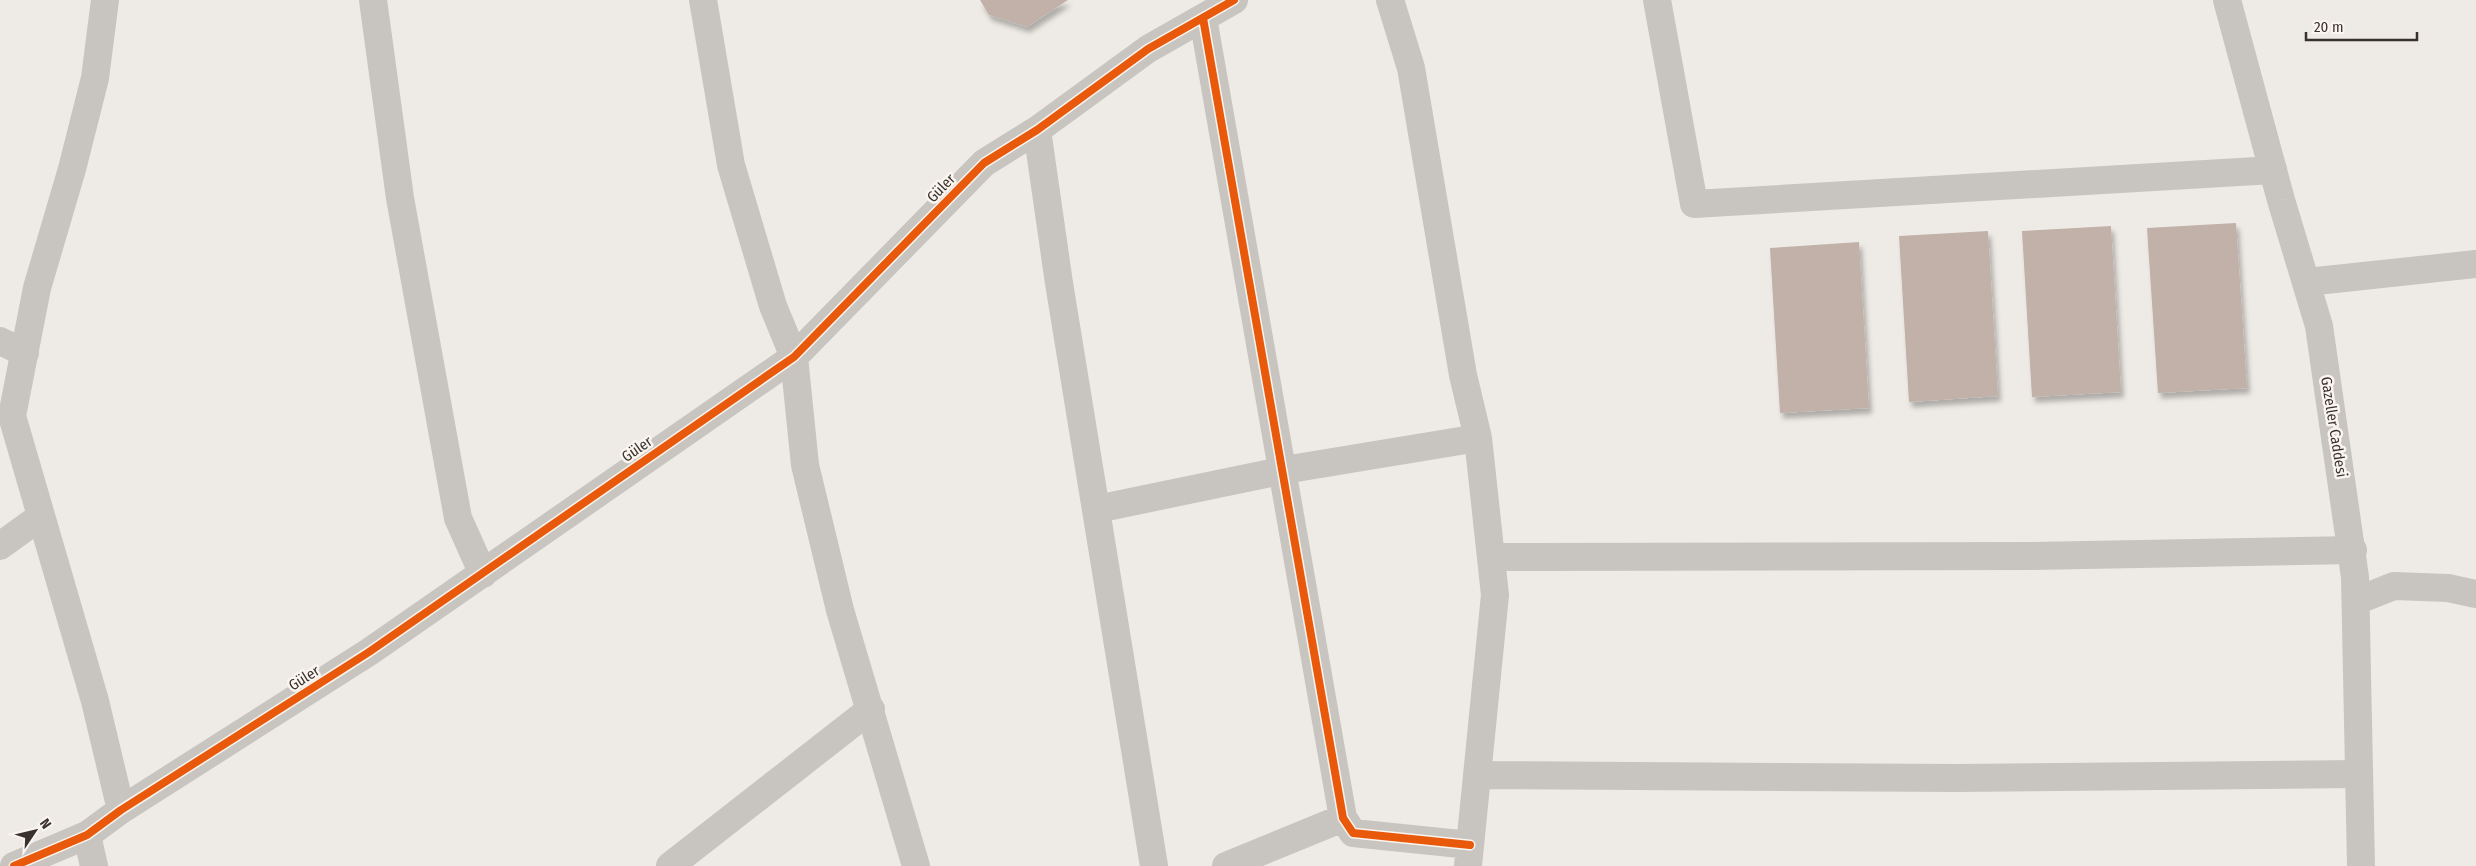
<svg xmlns="http://www.w3.org/2000/svg" width="2476" height="866" viewBox="0 0 2476 866" font-family="'Fira Sans Condensed',sans-serif">
	<style>
		.building { fill: #c1b1a9; filter: url(#shadow) }
		.lines { fill: none; stroke-linecap: round; stroke-linejoin: round }
		.minor { stroke: #c8c4bf; stroke-width: 28 }
		.tertiary { stroke: #c8c4bf; stroke-width: 28 }
		.cycleway-casing { stroke: #faf5ef; stroke-width: 11 }
		.cycleway { stroke: #e8590c; stroke-width: 8 }
		.labels { text-anchor: middle; stroke-width: 5; stroke-linejoin: round; paint-order: stroke }
		.street-label { font-size: 15px; fill: #39312c; stroke: #faf5ef }
	</style>
	<defs>
		<filter id="shadow"><feDropShadow dx="3" dy="5.5" stdDeviation="2.5" flood-color="#0004"/></filter>
	</defs>
	<rect width="100%" height="100%" fill="#eeebe6"/>
	<path class="building" d="M980,0h88l-41,27 -38,-12z
		M2236,223l11,165 -89,5 -11,-165z
		M2111,226l10,166 -89,5 -10,-166z
		M1988,231l10,165 -89,6 -10,-166z
		M1859,242l10,166 -89,5 -10,-165z"/>
	<g class="lines">
		<path class="minor" d="M105,0l-10,78 -23,91 -35,119 -25,128 83,285 26,109
			M373,0l27,198 58,320 25,56
			M703,0l28,165 42,141 21,51 11,108 35,145 76,256
			M1390,0l21,68 52,307 15,63
			M1657,0l37,204 579,-34
			M1203,18l140,800 10,15 117,12
			M1037,130l22,153 95,583
			M2307,282l169,-18
			M0,341l25,12
			M1097,509l193,-40 188,-31 17,157 -27,271
			M0,546l40,-29
			M1491,557l540,-1 322,-6
			M2356,601l38,-15 54,2 28,6
			M1477,775l481,3 400,-4
			M14,866l73,-31 34,-25 248,-158 425,-295 190,-194 53,-33 111,-81 86,-49
			M670,866l201,-157
			M1226,866l117,-48"/>
		<path class="tertiary" d="M2227,0l54,200 38,126 36,251 6,289
			M87,835l7,31"/>
		<defs>
			<path id="cycleway" d="M1203,18l140,800 10,15 117,12
				M14,866l73,-31 34,-25 248,-158 425,-295 190,-194 53,-33 111,-81 86,-49"/>
		</defs>
		<use href="#cycleway" class="cycleway-casing"/>
		<use href="#cycleway" class="cycleway"/>
	</g>
	<g class="labels">
		<g class="street-label">
			<text transform="translate(941 188) rotate(-46)" y="5">Güler</text>
			<text transform="translate(2334 427) rotate(81)" y="5">Gazeller Caddesi</text>
			<text transform="translate(637 449) rotate(-35)" y="5">Güler</text>
			<text transform="translate(304 678) rotate(-32)" y="5">Güler</text>
		</g>
	</g>
	<g transform="translate(35 831) rotate(55)" stroke="#faf5ef" stroke-width="4" paint-order="stroke">
	<path d="M0-4L9 19L0 12L-9 19Z" fill="#39312c"/>
	<text y="-8" font-size="14" font-weight="bold" text-anchor="middle" fill="#39312c">N</text>
	</g>
	<path d="M2306 32v8h111v-8" fill="none" stroke="#39312c" stroke-width="2.5"/>
	<text x="2314" y="32" font-size="15" fill="#39312c" stroke="#faf5ef" stroke-width="4" paint-order="stroke">20 m</text>
</svg>
